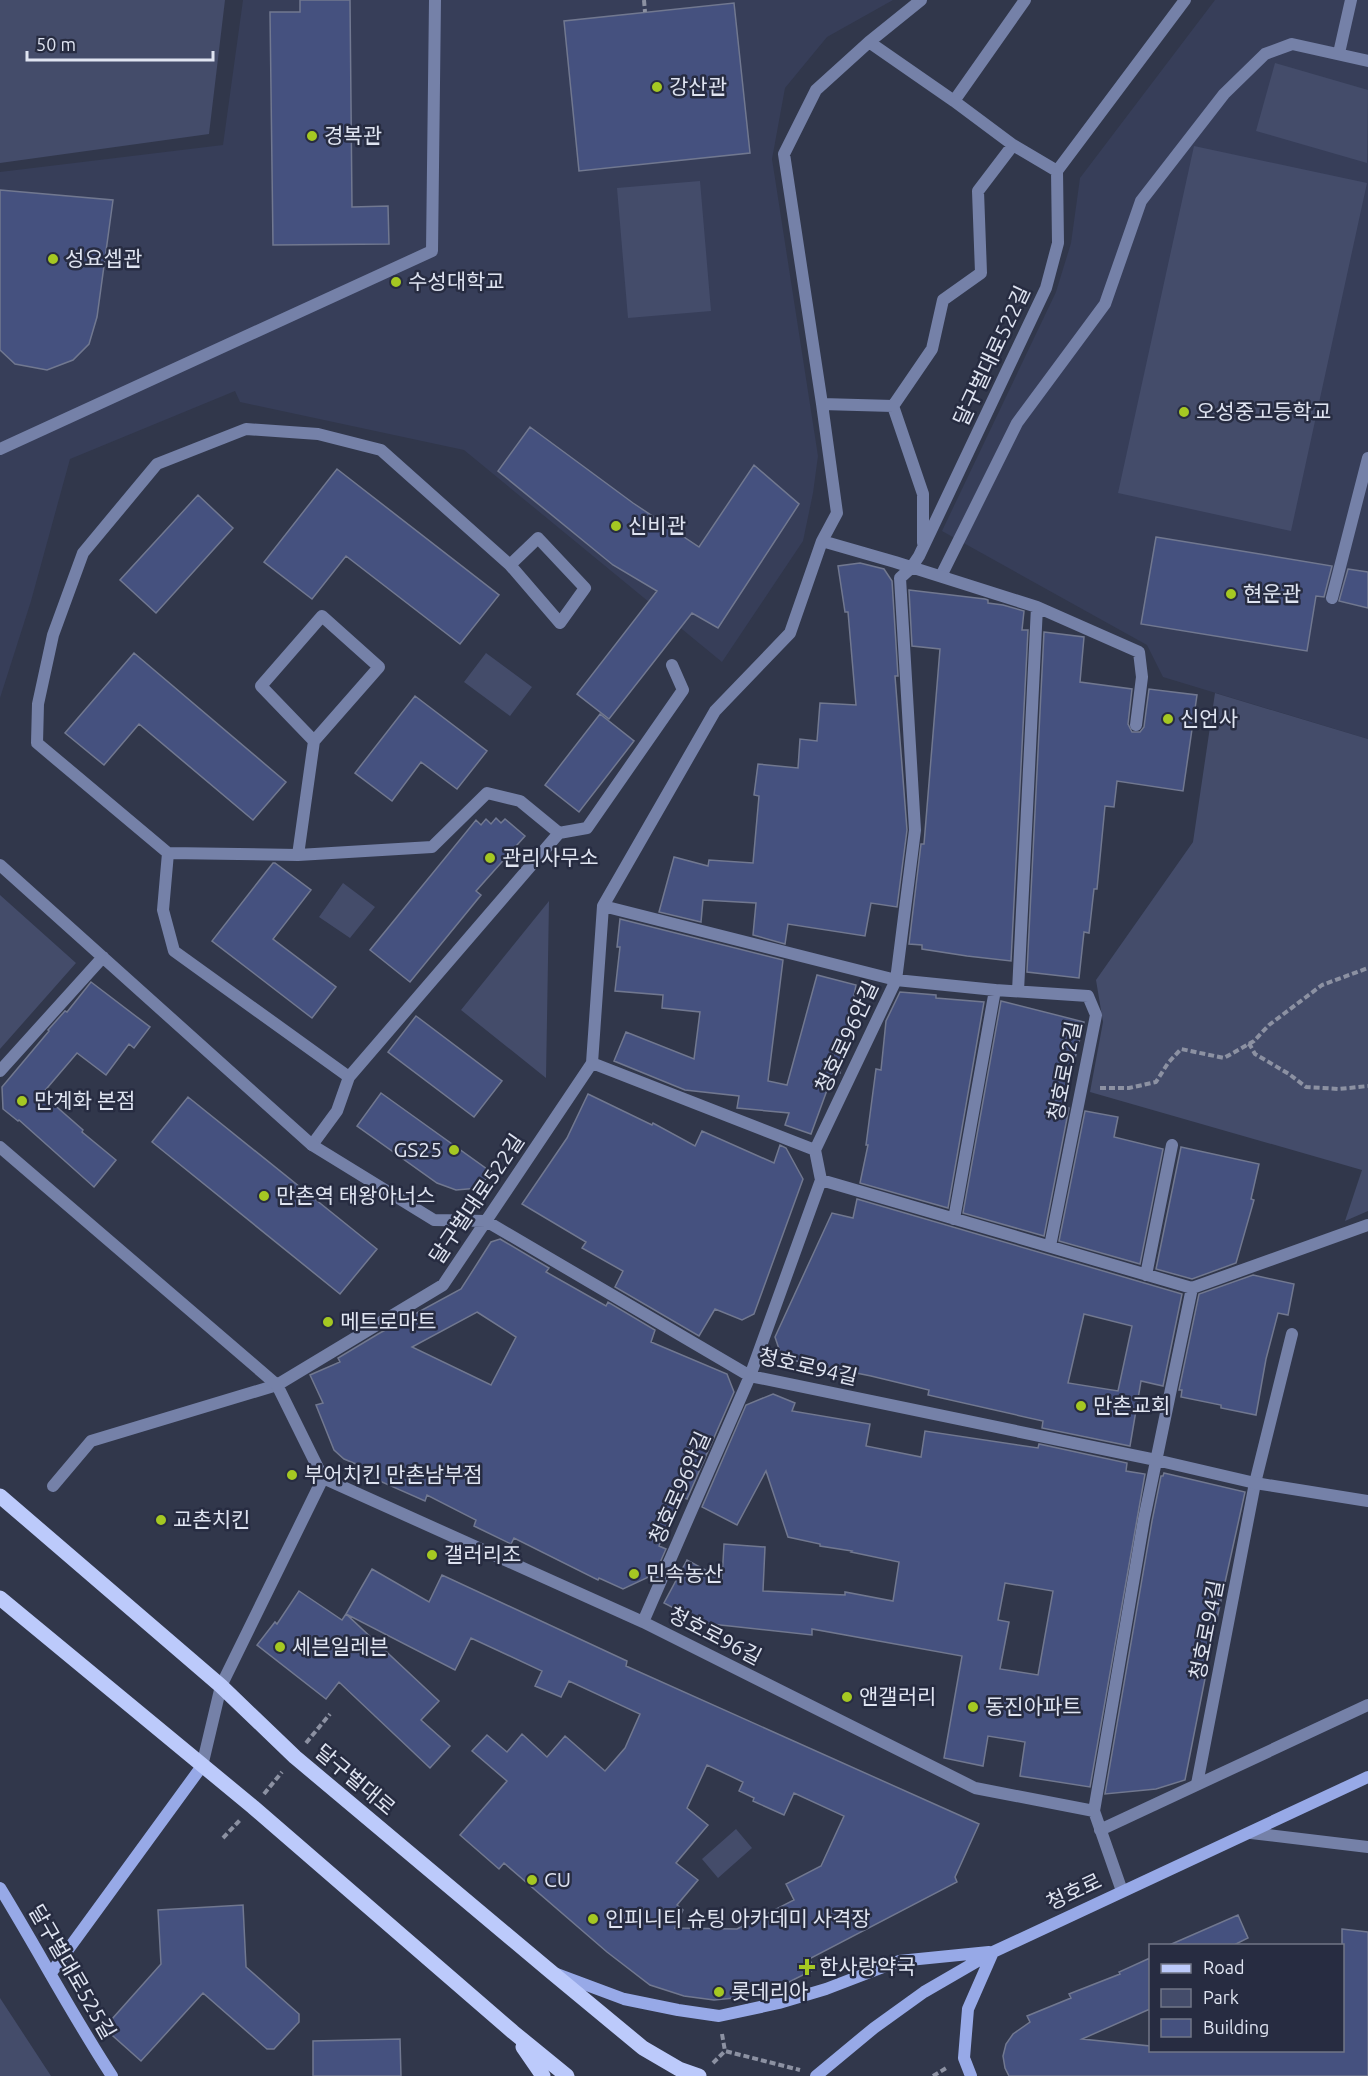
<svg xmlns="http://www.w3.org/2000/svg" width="1368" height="2076" viewBox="0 0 1368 2076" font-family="Ubuntu,'Noto Sans KR',sans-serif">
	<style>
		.built { fill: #373e59 }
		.green { fill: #444c6a }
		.building { fill: #45517f; stroke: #717890; stroke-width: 1.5; fill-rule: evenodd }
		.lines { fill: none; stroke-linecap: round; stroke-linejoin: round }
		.path { stroke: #8c91a2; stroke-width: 4; stroke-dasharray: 6 3; stroke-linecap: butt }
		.lane { stroke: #7581a8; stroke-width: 12 }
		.street { stroke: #7581a8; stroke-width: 12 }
		.secondary { stroke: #97a9e7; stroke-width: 12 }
		.primary { stroke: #bccafb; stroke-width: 15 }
		.poi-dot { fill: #a5c822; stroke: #272c41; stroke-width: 2 }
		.labels { text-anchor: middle; stroke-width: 5; stroke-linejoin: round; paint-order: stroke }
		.poi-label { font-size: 21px; fill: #dfe4f1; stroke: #272c41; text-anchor: start }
		.street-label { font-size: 21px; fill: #dfe4f1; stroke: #272c41 }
	</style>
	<rect width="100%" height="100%" fill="#31374b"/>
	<path class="built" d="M243,0h650l-66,37 -42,51 -13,71 46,297 -5,37 -10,48 -81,121 -258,-212 -224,-48 -5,-11 -165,68 -39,142 -31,97v-526l223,-27z
		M1215,0h153v739l-205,-62 -16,-32 -205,-114 114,-239 15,-49 9,-65z"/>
	<path class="green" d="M0,0h225l-16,134 -209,29z
		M1275,63l93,27 -1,73 -111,-32z
		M1194,146l173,37 -76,348 -173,-38z
		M700,181l11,130 -83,7 -11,-130z
		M486,653l46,34 -22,29 -46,-34z
		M1215,693l153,46v472l-23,10 17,-51 -272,-78 13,-70 -7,-42 97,-138z
		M343,883l32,24 -25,31 -31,-21z
		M0,895l76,68 -76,86z
		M549,901l-3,177 -85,-68z
		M736,1829l16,19 -34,30 -16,-19z
		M0,1998l51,78h-51z"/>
	<path class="building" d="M300,0h50l2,207 36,-1 1,38 -116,1 -3,-233h30z
		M734,3l16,150 -171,18 -15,-150z
		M0,190l113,10 -16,117 -8,27 -16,16 -26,10 -32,-6 -15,-14z
		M530,427l103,76 66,44 55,-82 45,39 -81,124 -26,-15 -83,106 -32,-25 80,-103 -44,-26 -115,-94z
		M337,469l162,126 -39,49 -114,-88 -34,43 -48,-37z
		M198,495l35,33 -77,85 -36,-33z
		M1156,537l176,29 -8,31 -8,-1 -9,55 -166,-27z
		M860,563l24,6 8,12 6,95h-3l12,154 -10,77 -26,-4 -6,33 -77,-12 -3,20 -32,-9 3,-32 -53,-3 -2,22 -42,-10 15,-55 34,9 1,-6 44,3 6,-67 -5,-1 4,-31 40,4 2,-29 17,2 3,-38 36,2 -8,-93h-3l-7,-46z
		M1348,569l20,3v36l-29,-7z
		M909,590l76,9 3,1v3l15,2 21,6 -2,19h6l-17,331 -44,-5 -45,-7v-4l-13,-1 12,-100h3l16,-195 -28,-3z
		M1044,632l40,5 -4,45 52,7 -4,35 4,8h8l4,-5 5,-38 48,6 -14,96 -66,-10 -3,26 -9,-1 -8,83h-3l-5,44 -5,-1 -5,46 -52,-6z
		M134,653l152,129 -33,38 -114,-96 -35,41 -39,-32z
		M415,696l72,55 -30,38 -36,-27 -29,39 -37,-28z
		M600,714l34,27 -55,71 -34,-27z
		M496,818l5,5 4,-4 20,17 -49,55 5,4 -71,87 -40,-32 106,-130 5,5 5,-6 5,5z
		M273,863h2l36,27 -38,49 63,48 -24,31 -100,-77z
		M620,919l163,41 -15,121 19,4 30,-110 39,10 -16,88 -6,-2 -23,63 -26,-9 4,-12 -52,-5 2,-12 -54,-6 -71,-29 12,-29 68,27 6,-47 -38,-4 1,-13 -48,-4 5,-44h-3z
		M91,982l59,45 -16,21 -5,-4 -23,31 -29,-22 -35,41 41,36 -1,2 34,28 -22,27 -75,-67 -1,1 -15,-12 -1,-22 47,-56 -1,-1 17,-19 2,1z
		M900,992l36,3v3l48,4 -36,206 -88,-25 8,-38h-2l10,-76 5,1 5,-49z
		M1001,1001l83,21 -21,85 6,1 -25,128 -81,-23z
		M416,1016l86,65 -28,36 -86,-65z
		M381,1093l110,79 -12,16 -23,2 -19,-7 -80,-57z
		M588,1094l64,31 1,-2 42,23 7,-15 72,32 6,-18 6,3 17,31 -49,135 -12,6 -27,-11 -16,27 -84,-49 8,-16 -41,-23 4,-6 -64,-38 45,-66z
		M188,1097l189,152 -37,45 -188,-152z
		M1085,1111l33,6 -4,20 49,12 -23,115 -81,-23z
		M1181,1147l78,17 -8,35 3,1 -18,63 -44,16 -36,-10z
		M857,1199l325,95 -19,92 -22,-5 -11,65 -88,-18 1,-7 -115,-26 1,-5 -58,-14 -89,-18 -7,-21 57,-124 21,5zM1084,1314l48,12 -14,65 -50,-8z
		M500,1239l49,29 -3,4 60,34 2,-4 47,28 -4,12 76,32 7,18 -47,107 -5,-2 -19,37 -4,12 7,3 -11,25 -32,15 -24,-11 -1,2 -84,-42 -3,6 -37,-18 2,-6 -49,-25 -2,6 -50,-22 3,-6 -34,-14 -10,-9 -18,-45 7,-2 -13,-28 30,-13 -2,-4 40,-24 83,-45 30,-47zM477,1312l39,25 -25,48 -79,-38z
		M1253,1275l41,9 -6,31 -10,-2 -12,46 -10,56 -35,-7v-3l-40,-8 1,-7h-3l20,-96z
		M773,1394l22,9 -3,8 78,13 -4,22 55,11 4,-26 113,17 1,-4 88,19 -1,8 19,3 -55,313 -70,-11 5,-34 -37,-6 -5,30 -39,-8 18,-102 -150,-27v6l-110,-12 -38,-20 23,-43 35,19 2,-35 41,3 -2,44 82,4v-3l48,9 6,-39 -48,-10 1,-1 -32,-5v-2l-32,-7 -22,-66 -29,54 -35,-18 44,-102zM1005,1583l48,8 -15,84 -38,-6 9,-47 -11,-2z
		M1164,1473l81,19 -29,131 -31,157 -29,9 -51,5 47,-273 9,-45h2z
		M372,1569l57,33 13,-27 185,86 -1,5 353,158 -24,53 2,5 -148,77 6,10 -40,20v-2l-31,10 -30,3 -30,-4 -34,-11 -43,-33 -103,-89 -5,6 -39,-34 47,-54 -35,-30 15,-16 20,17 15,-18 25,23 18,-21 40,35 20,-23 15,-34 -71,-33 -8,16 -26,-11 7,-15 -71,-33 -16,32 -109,-56zM707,1765l36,17 -4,9 15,7 -1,3 31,14 10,-22 50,23 -23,50 -35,18 8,16 -57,29 -62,-1 8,-18 -6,-5 21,-25 -22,-17 32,-38 -21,-17z
		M299,1591l43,29 4,-6 93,87 -18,19 29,26 -20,22 -91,-86 -13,17 -69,-54 18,-23 2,2z
		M243,1905l3,62 53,47v8l-25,27h-7l-64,-56 -62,68 -37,-33 57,-64 -3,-54z
		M1238,1915l10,23 -16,8h-65z
		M1342,1929l26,3v144h-359l-4,-8 -2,-12 3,-12 7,-10 17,-12 -3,-6 44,-18 -2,-4 51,-20 -1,-2 31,-14v51l-68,30 68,7v4h192z
		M400,2039l1,37h-88v-35z"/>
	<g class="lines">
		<path class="path" d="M644,0l1,12
			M1248,1044l2,1 5,9 34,20 17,13 33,2 29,-3
			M1100,1088h29l27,-6 12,-19 13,-14 43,9 30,-17 15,-16 53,-40 46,-17
			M306,1743l24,-29
			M264,1794l18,-22
			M223,1838l18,-19
			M722,2034l3,17
			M713,2063l12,-12 75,19
			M933,2076l15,-9"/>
		<path class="lane" d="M1339,53l12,-53
			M0,449l432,-198 3,-251
			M941,576l76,-153 88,-119 36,-103 83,-107 41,-40 27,-10 76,17
			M1332,598l36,-140
			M168,853l-131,-110 1,-39 15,-69 30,-82 74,-89 89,-35 72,5 63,16 129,115 28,-27 47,50 -25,35 -50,-58
			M298,855l16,-114 65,-74 -57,-51 -61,70 53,55
			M349,1077l-175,-126 -11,-41 5,-57 130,2 134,-8 55,-54 33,8 39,32
			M312,1145l25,-34 12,-34 210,-244 28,-5 96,-138 -11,-25
			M53,1486l38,-45 186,-56
			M1197,1784l58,-301 37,-149"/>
		<path class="street" d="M869,42l85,59 59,44 44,26
			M954,101l71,-101
			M822,404l71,2
			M822,541l15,-28 -15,-109 -38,-250 32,-64 53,-48 52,-42
			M923,543v-49l-30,-88 39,-57 11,-49 38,-27 -3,-82 35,-46
			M0,865l312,280 122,75 52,1 264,155 406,84 99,23 113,18
			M603,906l293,74 99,10 93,6 8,19 -46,231
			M1018,991l19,-384
			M592,1063l223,87
			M0,1071l103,-114
			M0,1147l277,238 46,93 -102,208 -19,80
			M821,1180l371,108 176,-63
			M954,1219l41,-229
			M1146,1275l26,-130
			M277,1385l166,-100 149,-222 11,-157 112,-195 75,-78 32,-92 73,21 142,45 102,45 3,25 -6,48
			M323,1478l320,144 332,166 119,23
			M643,1622l107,-246 71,-196 -6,-30 81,-170 19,-150 -15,-252 11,-10 8,-12 127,-268 12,-45 -1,-72 128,-171
			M1100,1830l268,-125
			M1251,1833l117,14
			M1122,1891l-28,-80 50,-292 48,-231"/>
		<path class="secondary" d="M0,1888c38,62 72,127 112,188
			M51,1973l151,-207
			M557,1974l67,25 54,11 41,6 60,-13 47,-14 73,-28 90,-9
			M816,2076l58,-48 50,-36 69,-40 375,-175
			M971,2076l-7,-18 4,-49 25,-57"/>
		<path class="primary" d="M0,1496l221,190 74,71 255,214 93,77 36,21 20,7
			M0,1598l253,209 260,225 54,44
			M523,2047l20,29"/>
	</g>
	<g class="poi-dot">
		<circle cx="657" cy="87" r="6"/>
		<circle cx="312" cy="136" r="6"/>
		<circle cx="53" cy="259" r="6"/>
		<circle cx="396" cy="282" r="6"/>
		<circle cx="1184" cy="412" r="6"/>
		<circle cx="616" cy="526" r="6"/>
		<circle cx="1231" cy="594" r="6"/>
		<circle cx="1168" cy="719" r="6"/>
		<circle cx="490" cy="858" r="6"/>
		<circle cx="22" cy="1101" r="6"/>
		<circle cx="454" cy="1150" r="6"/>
		<circle cx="264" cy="1196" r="6"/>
		<circle cx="328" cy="1322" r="6"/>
		<circle cx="1081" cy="1406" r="6"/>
		<circle cx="292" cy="1475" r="6"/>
		<circle cx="161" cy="1520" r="6"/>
		<circle cx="432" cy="1555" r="6"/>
		<circle cx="634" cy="1574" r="6"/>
		<circle cx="280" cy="1647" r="6"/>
		<circle cx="847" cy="1697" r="6"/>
		<circle cx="973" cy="1707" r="6"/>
		<circle cx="532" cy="1880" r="6"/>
		<circle cx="593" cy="1919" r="6"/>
		<path d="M804 1958h6v6h6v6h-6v6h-6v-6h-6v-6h6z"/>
		<circle cx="719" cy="1992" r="6"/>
	</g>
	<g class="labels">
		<g class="poi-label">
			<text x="669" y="94">강산관</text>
			<text x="324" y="143">경복관</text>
			<text x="65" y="266">성요셉관</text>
			<text x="408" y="289">수성대학교</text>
			<text x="1196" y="419">오성중고등학교</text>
			<text x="628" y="533">신비관</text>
			<text x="1243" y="601">현운관</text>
			<text x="1180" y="726">신언사</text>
			<text x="502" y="865">관리사무소</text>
			<text x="34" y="1108">만계화 본점</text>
			<text x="442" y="1157" text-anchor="end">GS25</text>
			<text x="276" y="1203">만촌역 태왕아너스</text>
			<text x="340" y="1329">메트로마트</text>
			<text x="1093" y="1413">만촌교회</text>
			<text x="304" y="1482">부어치킨 만촌남부점</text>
			<text x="173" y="1527">교촌치킨</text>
			<text x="444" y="1562">갤러리조</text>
			<text x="646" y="1581">민속농산</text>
			<text x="292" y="1654">세븐일레븐</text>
			<text x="859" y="1704">앤갤러리</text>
			<text x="985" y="1714">동진아파트</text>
			<text x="544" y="1887">CU</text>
			<text x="605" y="1926">인피니티 슈팅 아카데미 사격장</text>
			<text x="819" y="1974">한사랑약국</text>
			<text x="731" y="1999">롯데리아</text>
		</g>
		<g class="street-label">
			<text transform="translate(992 356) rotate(-65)" y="7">달구벌대로522길</text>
			<text transform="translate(847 1037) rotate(-65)" y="7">청호로96안길</text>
			<text transform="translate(1065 1071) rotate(-79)" y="7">청호로92길</text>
			<text transform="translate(477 1199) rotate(-56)" y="7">달구벌대로522길</text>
			<text transform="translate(808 1367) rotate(13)" y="7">청호로94길</text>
			<text transform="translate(680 1488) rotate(-66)" y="7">청호로96안길</text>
			<text transform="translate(1207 1630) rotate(-79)" y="7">청호로94길</text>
			<text transform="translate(715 1636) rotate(27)" y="7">청호로96길</text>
			<text transform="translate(355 1780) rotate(40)" y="7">달구벌대로</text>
			<text transform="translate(1074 1892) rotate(-25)" y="7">청호로</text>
			<text transform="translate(72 1972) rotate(60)" y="7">달구벌대로525길</text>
		</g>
	</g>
	<rect x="1149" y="1944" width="195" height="108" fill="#272c41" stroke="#717687" stroke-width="1.5"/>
	<rect x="1161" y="1964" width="30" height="9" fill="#bccafb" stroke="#717687" stroke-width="1.5"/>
	<text x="1203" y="1974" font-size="18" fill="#dfe4f1">Road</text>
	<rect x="1161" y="1989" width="30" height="18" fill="#444c6a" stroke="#717687" stroke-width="1.5"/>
	<text x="1203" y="2004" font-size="18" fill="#dfe4f1">Park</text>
	<rect x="1161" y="2019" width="30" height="18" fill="#45517f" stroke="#717687" stroke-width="1.5"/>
	<text x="1203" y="2034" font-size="18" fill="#dfe4f1">Building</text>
	<path d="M27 51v9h186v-9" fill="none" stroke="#dfe4f1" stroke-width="3"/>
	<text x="36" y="51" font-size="18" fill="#dfe4f1" stroke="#272c41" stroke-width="4.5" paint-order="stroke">50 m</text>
</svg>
